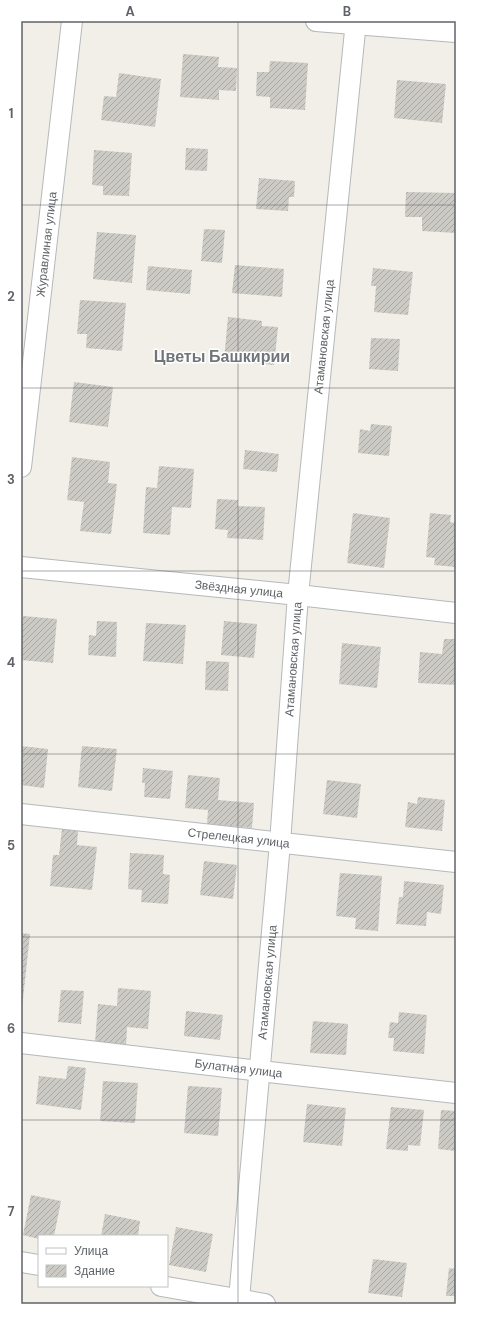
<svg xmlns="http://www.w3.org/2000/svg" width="477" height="1325" viewBox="0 0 477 1325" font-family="'DM Sans',sans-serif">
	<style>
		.building { fill: url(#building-hatch) }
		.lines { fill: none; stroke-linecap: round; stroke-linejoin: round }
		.minor-casing { stroke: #b5b8bc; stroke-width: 22 }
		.minor { stroke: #fff; stroke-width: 20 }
		.grid { fill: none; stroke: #5f6368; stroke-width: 1; stroke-opacity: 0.55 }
		.labels { text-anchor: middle; stroke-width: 3; stroke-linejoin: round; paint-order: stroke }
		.street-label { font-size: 12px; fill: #5f6368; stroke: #fff }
		.district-label { font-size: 16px; font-weight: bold; fill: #70757a; stroke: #fff }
		.neatline { fill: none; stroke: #5f6368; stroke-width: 1.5 }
		.grid-label { font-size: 13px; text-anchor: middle; font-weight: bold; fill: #5f6368 }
	</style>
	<defs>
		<pattern id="building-hatch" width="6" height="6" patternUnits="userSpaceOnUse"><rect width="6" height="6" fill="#cccac5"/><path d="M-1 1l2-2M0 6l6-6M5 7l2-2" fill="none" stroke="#a9a8a4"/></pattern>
	</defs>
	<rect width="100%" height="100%" fill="#f1efe8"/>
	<path class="building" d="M183,54l36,3 -1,10 19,1 -1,23 -17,-1v10l-39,-3z
		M270,61l38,2 -3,47 -35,-2v-11l-14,-1 1,-24h12z
		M119,73l42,6 -6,48 -54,-7 3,-24 12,1z
		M397,80l49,4 -4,39 -48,-5z
		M186,148l22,1 -1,22 -22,-1z
		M94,150l38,3 -3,43 -26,-1v-9l-11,-1z
		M259,178l36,3 -1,16h-5l-1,14 -32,-2z
		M406,192l50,1v40l-34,-2v-14h-17z
		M204,229l21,1 -3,33 -21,-2z
		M97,232l39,3 -4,48 -39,-4z
		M235,265l49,4 -2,28 -50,-4z
		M148,266l44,4 -2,24 -44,-4z
		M373,268l40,4 -5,43 -34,-3 2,-26h-5z
		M80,300l46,3 -4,48 -36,-3 1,-14h-10z
		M228,317l34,4v5l16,1 -4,38 -50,-5z
		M371,338l29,1 -2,32 -29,-2z
		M74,382l39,5 -5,40 -39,-5z
		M371,424l21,2 -3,30 -31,-3 2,-24 10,2z
		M245,450l34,4 -2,18 -34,-3z
		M72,457l38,5 -2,21 9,1 -6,50 -31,-3 4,-29 -17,-2z
		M159,466l35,3 -3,39 -19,-1 -2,28 -27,-2 3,-46 11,1z
		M217,499l21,1v6l27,1 -2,33 -36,-2 1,-8 -13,-1z
		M353,513l37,5 -6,50 -37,-5z
		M430,513l21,2 -1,7 6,1v44l-22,-2 1,-7 -9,-1z
		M23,616l34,3 -4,44 -32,-3v-24z
		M97,621l20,1 -1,35 -28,-2 1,-20 7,1z
		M224,621l33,3 -3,34 -33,-3z
		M146,623l40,2 -3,39 -40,-3z
		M444,639h12v46l-38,-2 2,-31 22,2z
		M342,643l39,4 -4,41 -38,-4z
		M206,661l23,1 -1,29 -23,-1z
		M21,746l27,3 -4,39 -23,-3z
		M82,746l35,3 -5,42 -34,-4z
		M143,768l30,3 -3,28 -26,-2 1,-14h-3z
		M188,775l32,3 -2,22 36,3 -2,25 -45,-4 1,-14 -23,-2z
		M327,780l34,4 -4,34 -34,-4z
		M418,797l27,3 -3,31 -37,-4 3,-25 9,2z
		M62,829l16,2 -1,14 20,2 -5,43 -42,-4 3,-31h6z
		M130,853l34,2 -1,19 7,1 -2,29 -27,-2 1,-12 -14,-1z
		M204,861l33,4 -4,34 -33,-4z
		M340,873l42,3 -4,55 -23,-2 1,-11 -20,-2z
		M404,881l40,4 -3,29 -14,-2 -1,14 -30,-2 3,-27h4z
		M21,933l9,1 -8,74h-1z
		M118,988l33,3 -3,38 -21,-2 -1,19 -31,-3 3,-39 19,2z
		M61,990l23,1 -3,33 -23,-2z
		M186,1011l37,4 -3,25 -36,-4z
		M399,1012l28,3 -3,39 -31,-3 1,-13h-6l2,-16 8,1z
		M313,1021l35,3 -2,31 -36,-2z
		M68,1066l18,2 -5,42 -45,-6 3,-28 27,3z
		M103,1081l35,2 -3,40 -35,-2z
		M188,1086l34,2 -4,48 -34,-3z
		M307,1104l39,4 -4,38 -39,-4z
		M391,1107l33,3 -4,36 -12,-1v6l-22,-2z
		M441,1110l15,1v40l-18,-2z
		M31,1195l30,6 -7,35h-15v3l-16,-4z
		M105,1214l35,7 -2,15h-37z
		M176,1227l37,7 -7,38 -37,-7z
		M373,1259l34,4 -5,34 -34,-4z
		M449,1268l7,1v27h-10z"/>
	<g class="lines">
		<defs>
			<g id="minor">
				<path d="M316,21l140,11"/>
				<path id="s1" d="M21,467l51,-446"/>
				<path id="s2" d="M21,567l277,28 158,18"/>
				<path id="s3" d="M21,814l435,48"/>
				<path id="s4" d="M21,1043l239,28 196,22"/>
				<path d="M21,1262l18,3"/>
				<path d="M161,1286l104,18"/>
				<path id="s5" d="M239,1299l41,-456 18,-248 58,-574"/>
			</g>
		</defs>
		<use href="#minor" class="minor-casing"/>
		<use href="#minor" class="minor"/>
	</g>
	<path class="grid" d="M238,21v1283M21,205h435M21,388h435M21,571h435M21,754h435M21,937h435M21,1120h435"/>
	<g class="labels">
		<g class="street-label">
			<text dy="4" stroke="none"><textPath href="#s1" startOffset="224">Журавлиная улица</textPath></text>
			<text dy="4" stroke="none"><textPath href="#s5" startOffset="966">Атамановская улица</textPath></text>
			<text dy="4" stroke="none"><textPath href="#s2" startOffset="219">Звёздная улица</textPath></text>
			<text dy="4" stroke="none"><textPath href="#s5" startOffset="642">Атамановская улица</textPath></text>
			<text dy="4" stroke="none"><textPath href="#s3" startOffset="219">Стрелецкая улица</textPath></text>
			<text dy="4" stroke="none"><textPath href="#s5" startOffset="318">Атамановская улица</textPath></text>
			<text dy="4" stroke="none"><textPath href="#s4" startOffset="219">Булатная улица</textPath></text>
		</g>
		<g class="district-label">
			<text x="222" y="362">Цветы Башкирии</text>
		</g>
	</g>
	<rect width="477" height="1325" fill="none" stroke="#ffffff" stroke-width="44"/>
	<rect x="38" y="1235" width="130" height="52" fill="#ffffff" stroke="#bfc1c3"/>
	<rect x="46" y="1248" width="20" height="6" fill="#ffffff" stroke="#bfc1c3"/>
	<text x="74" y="1255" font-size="12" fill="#5f6368">Улица</text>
	<rect x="46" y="1265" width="20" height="12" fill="url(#building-hatch)" stroke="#bfc1c3"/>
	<text x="74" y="1275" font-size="12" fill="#5f6368">Здание</text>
	<rect x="22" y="22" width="433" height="1281" class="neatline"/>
	<g class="grid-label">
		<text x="130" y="16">A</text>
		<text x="347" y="16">B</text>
		<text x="11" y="118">1</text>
		<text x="11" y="301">2</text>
		<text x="11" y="484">3</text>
		<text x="11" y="667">4</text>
		<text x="11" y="850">5</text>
		<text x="11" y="1033">6</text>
		<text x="11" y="1216">7</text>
	</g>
</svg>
